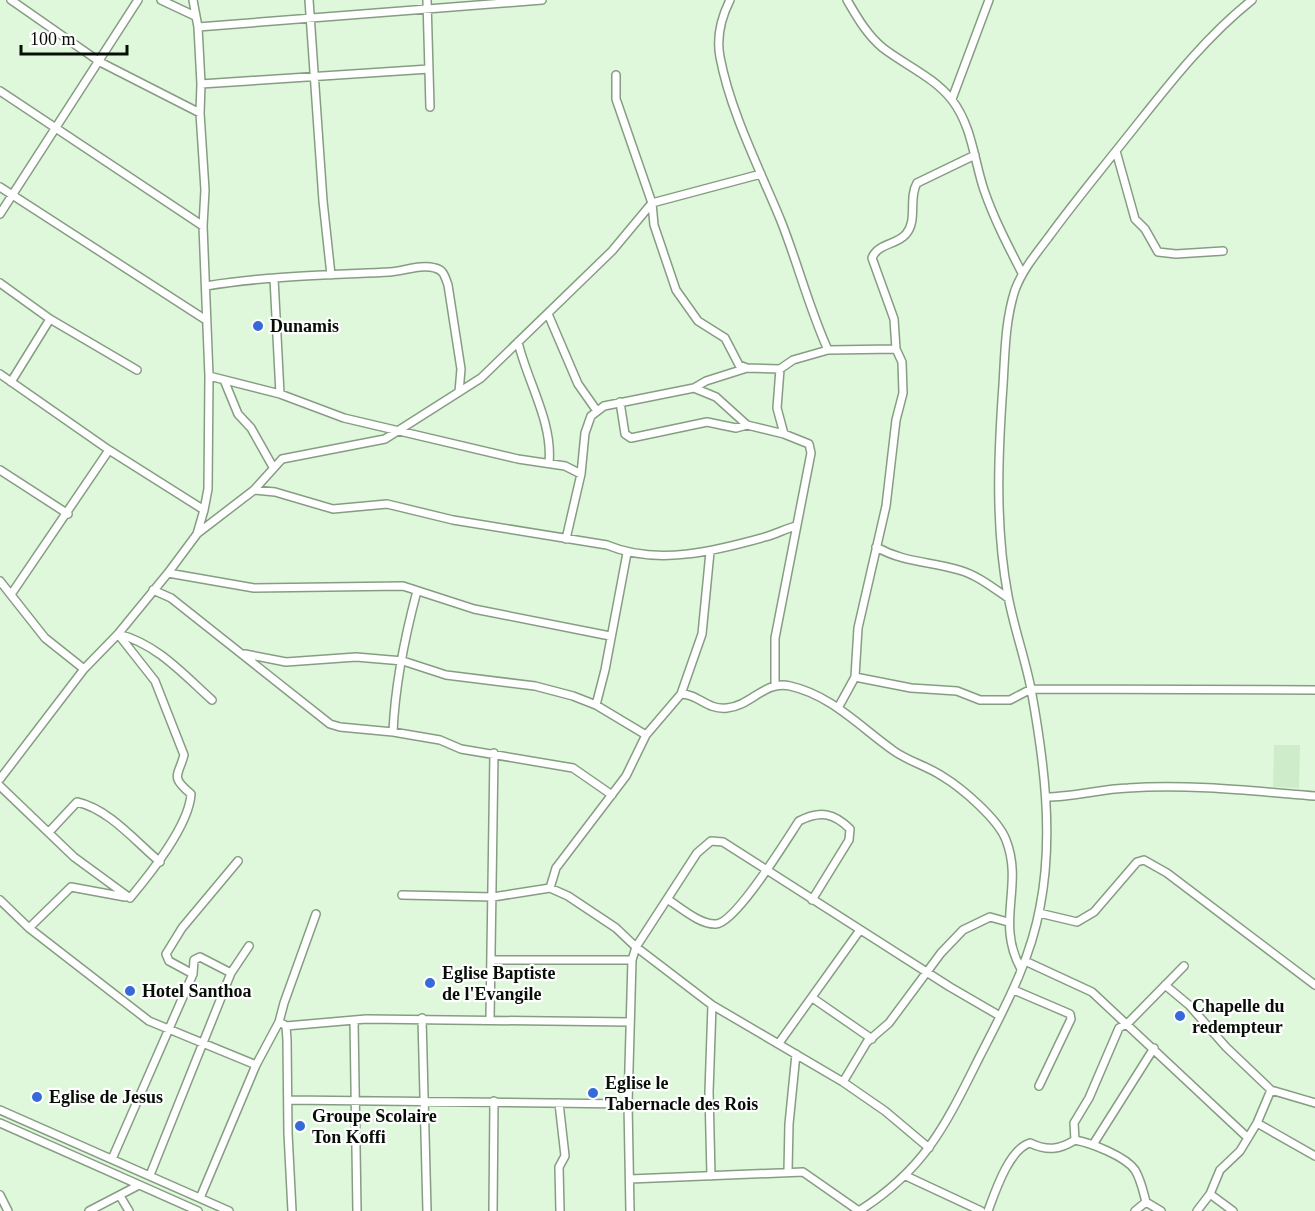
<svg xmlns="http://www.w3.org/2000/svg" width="1315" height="1211" viewBox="0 0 1315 1211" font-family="Georgia,serif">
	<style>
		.built { fill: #ceecca }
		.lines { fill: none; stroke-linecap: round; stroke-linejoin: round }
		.minor-casing { stroke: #869d83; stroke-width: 10 }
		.minor { stroke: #fff; stroke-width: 7 }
		.poi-dot { fill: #366ad9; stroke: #fff; stroke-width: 2 }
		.labels { text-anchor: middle; stroke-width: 4.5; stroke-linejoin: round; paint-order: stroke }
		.poi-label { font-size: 18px; font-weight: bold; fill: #060e06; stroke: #fff; text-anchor: start }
	</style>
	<rect width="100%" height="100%" fill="#dff8db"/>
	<path class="built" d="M1274,745h26l-1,43 -26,-1z"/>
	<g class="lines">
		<defs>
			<path id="minor" d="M11,0l89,62 100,51
				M161,0l34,16
				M309,0l14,201 8,74
				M427,0l3,107
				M730,0c-9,18 -14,36 -10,57 10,54 40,113 61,164 17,43 28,87 47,129
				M847,0c10,17 20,35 36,48 22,17 51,29 69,52 20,26 22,60 32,90 10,29 24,56 38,83
				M198,27l344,-27
				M616,75v24l36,104 2,22 22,65 22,31 27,17 14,27 8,3 33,1 13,-9 35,-10 68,-1
				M201,84l228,-15
				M0,91l203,135
				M952,99l37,-99
				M1116,151l19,68 10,10 13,23 18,2 47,-3
				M0,187l206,133
				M0,214l138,-214
				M274,278l6,116
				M0,283l50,36 87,51
				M206,286c61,-10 122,-11 184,-14 15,-1 30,-8 45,-4 9,2 10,9 13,17l13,84 -2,23
				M548,314l30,70 19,27
				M518,342c9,39 35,80 31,121
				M0,374l109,76 -97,143
				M209,376l71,18 64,24 174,41 47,7 16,8
				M224,380l14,34 13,14 22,39
				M11,382l39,-63
				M694,388l12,-7 41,-13
				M620,402l5,32 6,4 76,-16 29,6 11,-3
				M109,450l95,60
				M0,470l68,44
				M254,490l21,2 58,17 54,-5 66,16 154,25c50,21 108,6 158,-8 11,-3 20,-8 31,-11
				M198,533l56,-43 28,-31 103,-20 96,-61 131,-127 40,-48 109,-29
				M566,539l15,-65 4,-41 6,-17 13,-10 90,-18 22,9 31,28 37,9
				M876,547c29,16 53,14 83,23 18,5 33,17 49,28
				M168,573l86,15 149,-2 71,23 136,27
				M0,581l45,57 39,31
				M153,590l18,8 159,126 10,3 53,5 47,8 21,9 112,19 39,27
				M118,634l37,47 29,74c-6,22 -14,21 7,39 -2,32 -41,80 -61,104
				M118,634c39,10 65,40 94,66
				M245,654l41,8 70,-5 47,4 43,14 89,11 38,10 23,9 50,30
				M855,677l56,11 46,3 23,9h30l21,-11 284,1
				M775,685v-47l36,-185 -2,-9 -25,-10 -7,-26 3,-39
				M681,694c18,0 25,16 46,14 24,-2 38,-28 63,-22 41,9 70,41 104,65 14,10 33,15 48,25 20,12 56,43 64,64 18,46 -11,82 15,129
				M596,705l9,-35 22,-117
				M838,708l17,-31 3,-49 28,-122 10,-86 7,-27 -1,-31 -6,-13 -2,-30 -22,-61c6,-15 25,-13 34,-24 12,-14 2,-36 11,-51l58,-28
				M393,732c2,-47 12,-96 24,-141
				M0,779l84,-110 34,-35 50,-61 29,-39 7,-24 4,-21 1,-113 -6,-150 2,-36 -5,-77 1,-29 -3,-57 -5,-27
				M0,786l74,71 56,41
				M1046,797c28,0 54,-8 82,-9 62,-4 125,3 187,8
				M49,832l28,-30c32,7 59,40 83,60
				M550,888l6,-20 70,-92 20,-41 35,-41 21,-60 8,-82
				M402,895l91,2 57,-9 18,8 48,32 20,19 76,58 131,77 42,29 44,37
				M667,899c13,8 33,26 49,25 20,-1 71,-85 83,-103 21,-11 35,-8 51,8l-1,11 -37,60
				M0,900l29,28 120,93 107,44
				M1039,913l38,9 17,-10 43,-50 7,-2 23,13 148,112
				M29,928l42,-41 54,10
				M492,960h140
				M1025,961l67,31 156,146
				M193,974l-24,-13 -3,-7 16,-26 56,-67
				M1165,985l24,20 37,42 45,43 44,13
				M1014,990l56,24 1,5 -32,67
				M814,999l58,40
				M422,1018l5,193
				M490,1019l4,-266
				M354,1021l3,190
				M283,1024l3,2 1,14 1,93 4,78
				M286,1026l80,-7 264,3
				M779,1043l81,-113
				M843,1082l24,-40 22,-19 52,-70 22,-23 27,-13 18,5
				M288,1100l340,4
				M559,1103l6,53 -6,11 1,44
				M0,1110l229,101
				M0,1123l198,88
				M1257,1123l58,33
				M1075,1140l-1,-17 15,-25 30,-70 9,-5 56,-57
				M1094,1143l60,-95
				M112,1159l81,-185 1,-14 6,-3 31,16
				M788,1171l1,-47 7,-70
				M150,1175l81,-202 18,-27
				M711,1176l-2,-84 3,-87
				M906,1176l75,35
				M630,1179l173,-7 56,39c66,-42 86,-85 120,-153 25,-49 51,-96 61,-151 14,-71 4,-147 -9,-218 -6,-31 -17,-61 -23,-93 -13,-69 -10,-141 -5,-211 2,-32 2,-64 12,-95 7,-19 20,-35 33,-52 21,-29 44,-57 67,-86 43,-53 83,-109 137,-152
				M1210,1194l23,17
				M0,1195l8,16
				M120,1196l9,15
				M200,1198l56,-133 23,-43 5,-19 32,-89
				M89,1211l50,-26
				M493,1211l1,-110
				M630,1211l-2,-107 4,-144 4,-13 61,-94 14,-12 12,1 227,145 50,29
				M988,1211c7,-19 21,-62 42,-68 17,8 29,7 45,-3 16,3 50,16 60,30 6,10 8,21 11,32
				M1135,1211l11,-9 15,9
				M1197,1211l13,-17 10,-24 20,-19 17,-28 14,-33"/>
		</defs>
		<use href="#minor" class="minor-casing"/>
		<use href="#minor" class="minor"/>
	</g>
	<g class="poi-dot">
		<circle cx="258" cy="326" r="6"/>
		<circle cx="430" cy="983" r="6"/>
		<circle cx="130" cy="991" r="6"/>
		<circle cx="1180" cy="1016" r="6"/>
		<circle cx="593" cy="1093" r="6"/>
		<circle cx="37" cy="1097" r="6"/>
		<circle cx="300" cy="1126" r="6"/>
	</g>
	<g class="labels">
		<g class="poi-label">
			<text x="270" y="332">Dunamis</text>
			<text x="442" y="979">Eglise Baptiste<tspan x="442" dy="21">de l'Evangile</tspan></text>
			<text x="142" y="997">Hotel Santhoa</text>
			<text x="1192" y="1012">Chapelle du<tspan x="1192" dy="21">redempteur</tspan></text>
			<text x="605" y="1089">Eglise le<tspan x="605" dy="21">Tabernacle des Rois</tspan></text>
			<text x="49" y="1103">Eglise de Jesus</text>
			<text x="312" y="1122">Groupe Scolaire<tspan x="312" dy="21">Ton Koffi</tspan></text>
		</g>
	</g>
	<path d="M21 45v9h106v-9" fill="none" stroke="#060e06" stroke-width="3"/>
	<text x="30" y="45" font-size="18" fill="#060e06" stroke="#ffffff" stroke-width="4.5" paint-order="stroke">100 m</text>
</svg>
